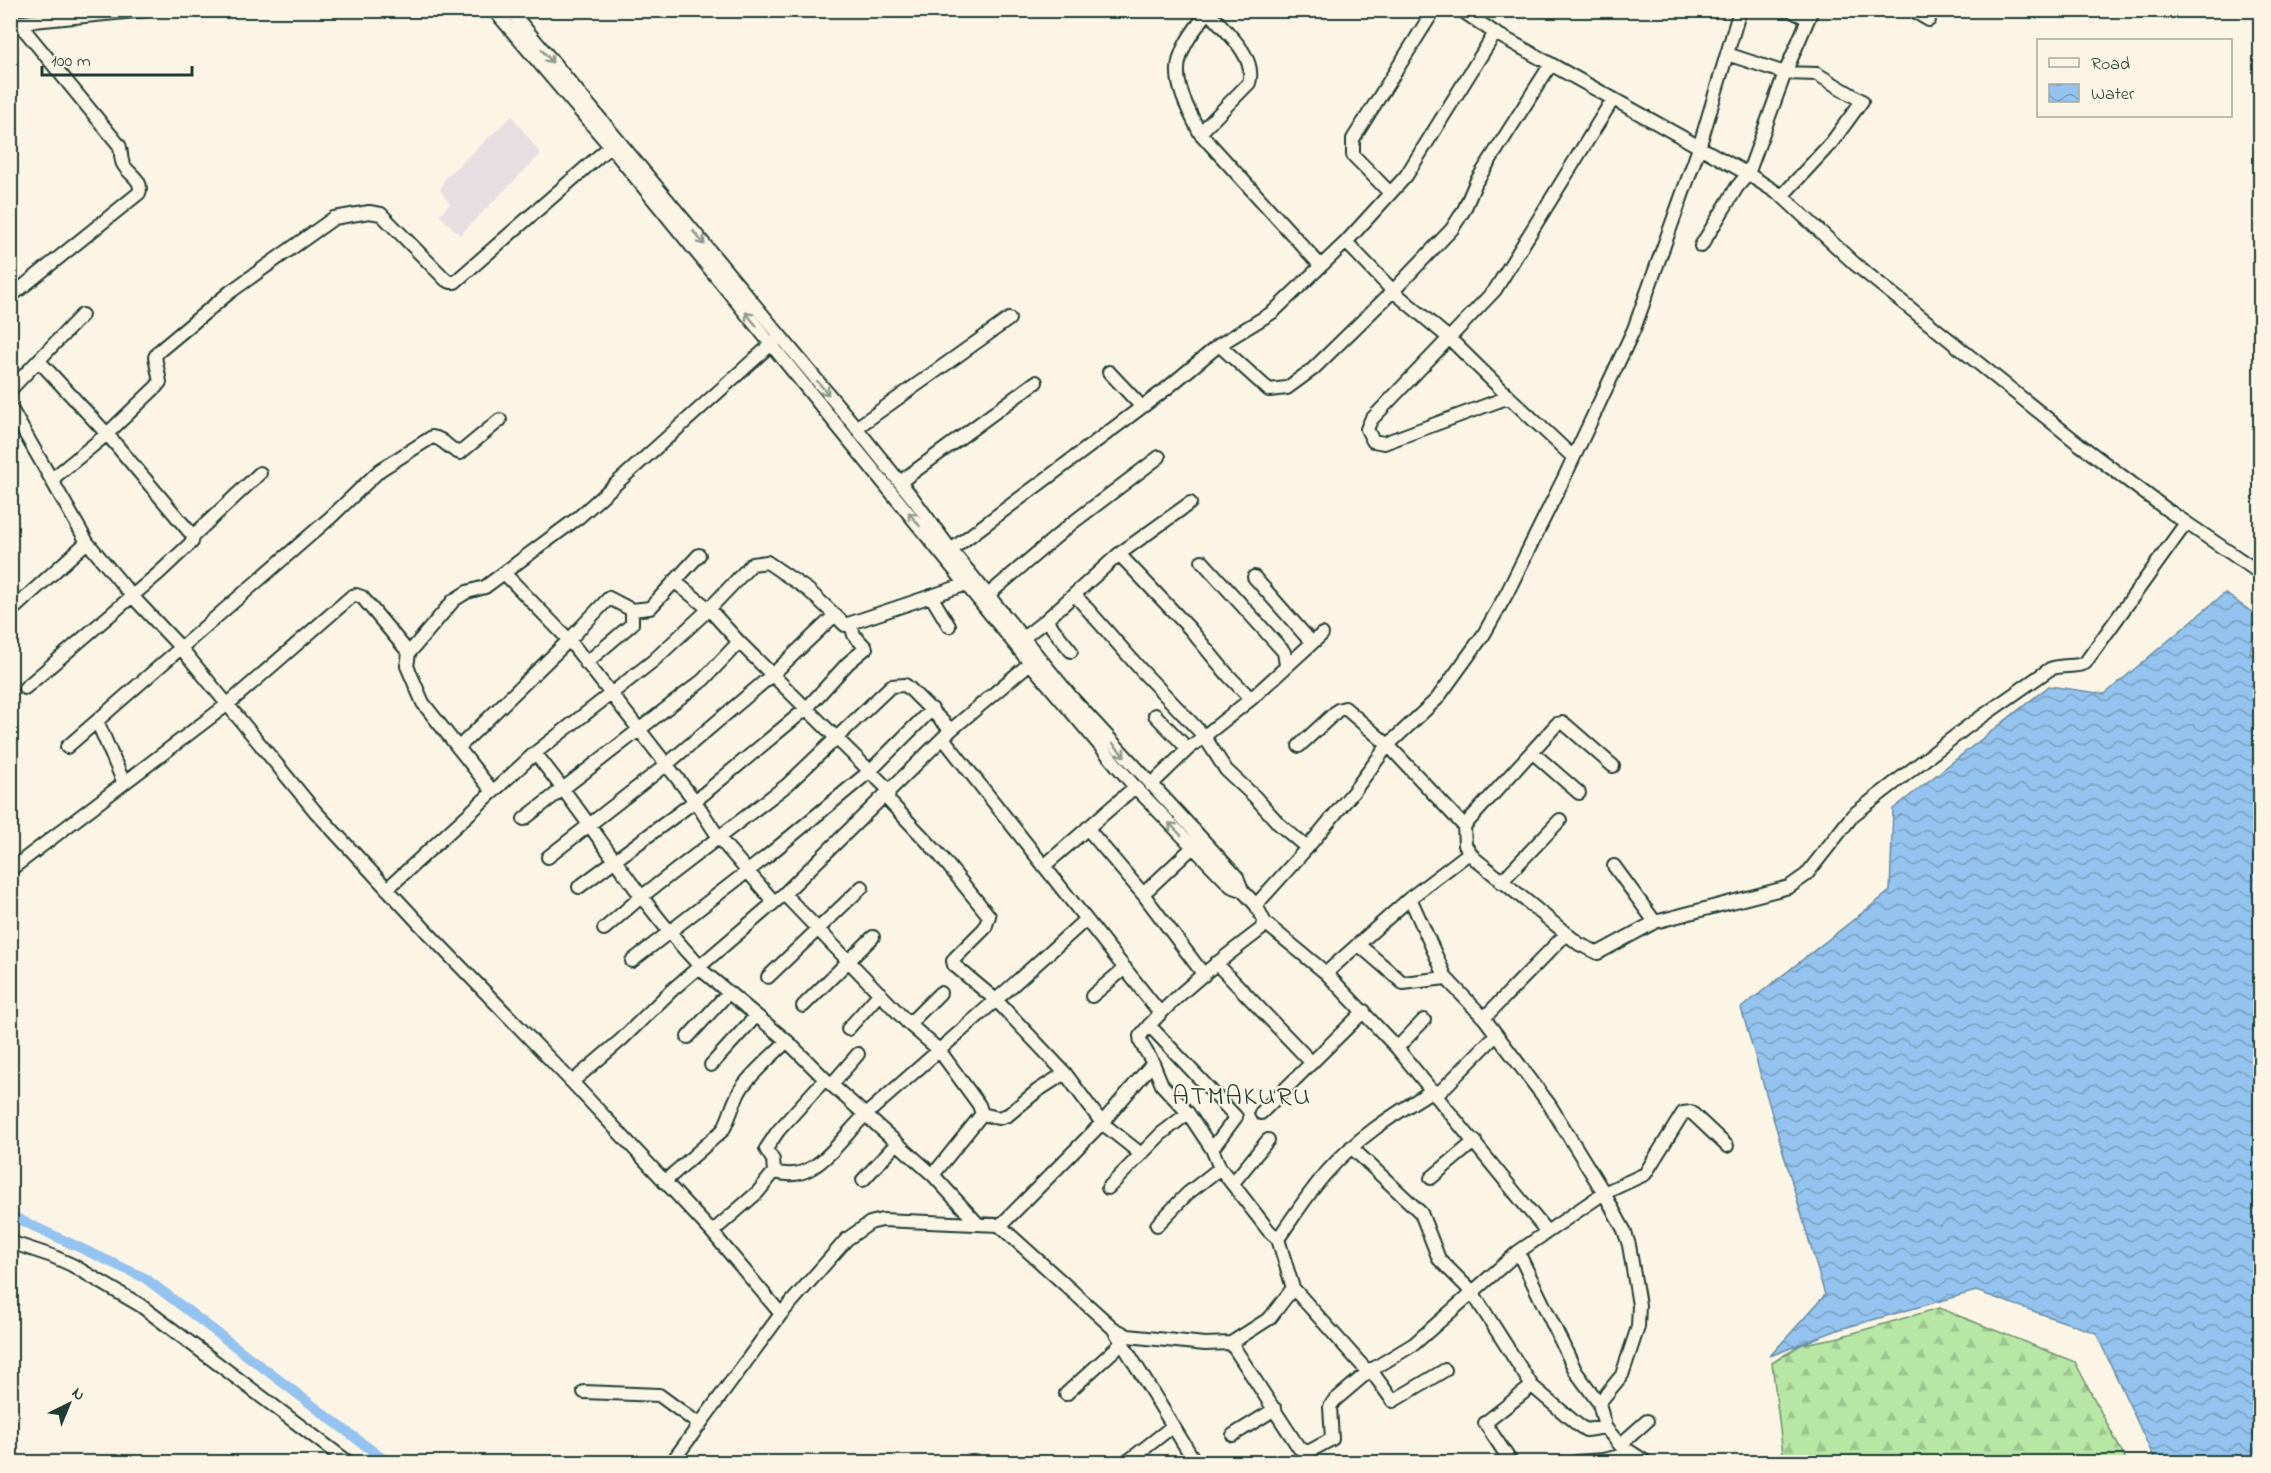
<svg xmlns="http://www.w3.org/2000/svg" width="2271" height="1473" viewBox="0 0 2271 1473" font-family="'Indie Flower',sans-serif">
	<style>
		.built { fill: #e7dee2 }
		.forest { fill: url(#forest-firs); stroke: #6b926c; stroke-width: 1.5 }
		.water { fill: url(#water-waves); stroke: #658da4; stroke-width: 1.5 }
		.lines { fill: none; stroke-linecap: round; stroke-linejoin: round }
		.canal { stroke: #94c3ef; stroke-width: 10 }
		.minor-casing { stroke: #1f3d34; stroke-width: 16 }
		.minor { stroke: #fcf5e5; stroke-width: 12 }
		.oneway { stroke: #8e998c }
		.labels { text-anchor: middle; stroke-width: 4.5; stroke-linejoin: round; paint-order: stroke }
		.quarter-label { font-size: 27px; letter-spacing: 1.5px; fill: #1f3d34; stroke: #fcf5e5 }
	</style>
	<defs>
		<pattern id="forest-firs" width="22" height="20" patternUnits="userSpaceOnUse" patternTransform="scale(1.5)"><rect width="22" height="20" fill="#b7e6a5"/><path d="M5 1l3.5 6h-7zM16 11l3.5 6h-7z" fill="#9dc68f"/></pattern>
		<pattern id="water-waves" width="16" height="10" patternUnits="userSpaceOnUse" patternTransform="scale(1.5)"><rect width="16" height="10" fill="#94c3ef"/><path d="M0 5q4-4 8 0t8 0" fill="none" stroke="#78a0c2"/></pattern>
	</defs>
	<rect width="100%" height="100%" fill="#fcf5e5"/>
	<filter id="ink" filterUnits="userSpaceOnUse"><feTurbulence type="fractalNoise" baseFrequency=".0167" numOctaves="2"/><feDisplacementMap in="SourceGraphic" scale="12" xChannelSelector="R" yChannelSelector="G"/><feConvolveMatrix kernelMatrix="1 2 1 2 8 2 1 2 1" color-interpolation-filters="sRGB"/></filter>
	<g filter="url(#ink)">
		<path class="built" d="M512,116l29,38 -81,81 -21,-20 11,-11 -10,-14 5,-12z"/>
		<path class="forest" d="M1939,1308l136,54 52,100h-343l-12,-99 30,-19 34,-6z"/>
		<path class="water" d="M2225,593l31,22 -6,39 10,-3v811h-104l-60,-129 -120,-42 -136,38 -70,27 55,-61 -84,-287 149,-117 3,-82 156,-123 56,8z"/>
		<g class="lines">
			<path class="canal" d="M10,1218h6l129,60 242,184"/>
			<defs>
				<path id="minor" d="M494,10l116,136 420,517 105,124 96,99 11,4 14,15 9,18 61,50 71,75 150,184
					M510,10l340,410 65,81 36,49 122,149 164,178 5,13
					M1210,10c-42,50 -40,66 -10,123l120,132
					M1461,10l34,23 253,141 34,22 73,68 224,180 87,65 94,64
					M1790,10l18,9
					M1912,10l17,10
					M13,23l133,-13
					M1727,54l58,19 32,1 45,27 -30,41 -50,54
					M1200,133l49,-50c8,-27 -24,-52 -40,-71
					M1390,193l-37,-38v-16l81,-129
					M1346,242l47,49 57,48 59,58 64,60
					M1701,246l36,-59 11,-13 37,-101 27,-63
					M10,297l129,-104c5,-13 -11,-19 -16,-29 -3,-6 -1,-13 -4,-19l-101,-123
					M1219,345l50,45 18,-2 26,-19 80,-78 59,-62 12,-19 12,-28 75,-118
					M1109,372l32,34
					M10,390l72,-75
					M1509,397l-125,46 -11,-2 -6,-12 4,-9 124,-130 118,-191
					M10,407l77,135 45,54 49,52 134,163 115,124 142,147 140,150 69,82
					M856,428l153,-109
					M52,479l55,-45 49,-47 4,-5 -5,-25 3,-5 72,-60 104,-74 35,-6 12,2 65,66 5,2h4l160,-140
					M900,482l136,-100
					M193,536l67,-63
					M951,550l215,-161 53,-44 54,-33 73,-70 60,-66 89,-143
					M1119,554l71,75 37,45 24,25
					M1202,561l82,91 2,13
					M504,573l65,67 126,161 24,37 55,64
					M1254,577l58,66
					M674,581l35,28 30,33 150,148 -1,10 50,53 51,63 -4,12 -30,30 -2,3 1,4 43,36 68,72 37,50 39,31
					M988,595l83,-71 88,-67
					M1075,595l67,76 62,65 22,34 29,27 24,27 28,24
					M931,596l18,30
					M10,612l77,-70
					M1046,620l25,31
					M1023,638l23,-18 73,-66 71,-51
					M586,663l46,-39v-14l18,-2 49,-53
					M25,688l134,-115 33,-31 1,-6 -86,-102 -68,-73
					M1155,715l33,34
					M97,721l27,62
					M943,738l217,275
					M1299,746l39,-36 7,-2 43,37 76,81 1,19 9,13 105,86 19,9 57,-31 134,-35 17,-12 47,-60 114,-88 83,-58c12,-5 24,-1 35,-6l101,-140
					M67,747l264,-230 49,-47 52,-33c12,1 17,13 28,16l40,-33
					M458,748l111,-108 40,-42 23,12
					M1532,752l47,41
					M535,753c56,69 101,145 162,210l2,5 88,73 38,38 108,96 45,49
					M1151,785l37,-36 63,-50 71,-65
					M493,792l-70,-89 -16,-37 2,-13 45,-53 13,-8 18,-5 94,-70 198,-178
					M524,819l179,-139 36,-38
					M1464,826l93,-102 5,-1 4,2 47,41
					M1087,828l56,66 61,81
					M548,857l118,-92 106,-90 63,-60 10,10 122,-41
					M1044,866l91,-79
					M1614,866l41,56
					M10,870l218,-166 124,-108 4,-1 6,2 47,56
					M1501,882l59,-62
					M579,887l116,-86 112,-93 41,-45 18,-15 -12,-13 -3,-11
					M387,889l148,-136 118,-92 56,-52 43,-45 15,-2 41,28 27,25
					M784,894l125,130 30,26 40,55 3,9 -49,61
					M1143,894l50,-47
					M1410,898l36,80 38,40 65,86 55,89 20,37 5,15 10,60 -1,22 -16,48 -23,28
					M1256,905l51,-57 47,-57 34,-46 49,-46 47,-65 23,-41 58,-117 69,-147 65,-181 41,-138
					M1265,923l-5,7c-42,32 -86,65 -120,106l1,7 12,20 9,22 26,28 24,36 8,19 49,63 9,8 15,49 75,84 46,-28 104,-92 29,-20 57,-39 41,-19 38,-61 8,-1 36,34
					M604,929l37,-32 146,-112 104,-99 14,-1 4,3 42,42
					M1358,944l45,39 43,-5
					M632,961l134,-104 104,-86 62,-62
					M1216,963l96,100
					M1326,973l84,-75 59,-45
					M768,977l94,-90
					M1092,996l33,-28
					M803,1006l70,-69
					M1484,1018l82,-84
					M909,1024l31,-31
					M1149,1025l87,92 -24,32
					M848,1029l32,-36
					M688,1037l40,-44
					M1397,1048l27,-28
					M711,1065l45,-49
					M572,1082l49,-42 51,-50 112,-96 167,-164 85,-72
					M832,1084l26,-30
					M1261,1113l103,-102
					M982,1114l16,4 10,-3 29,-24 28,-18
					M1351,1147l70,66 18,46 33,33 60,94 46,39 8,5 19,-3 15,18 26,17
					M774,1172c16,4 28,3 42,-7 21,-14 35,-39 55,-55 72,-63 144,-126 214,-190
					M1431,1178l44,-37
					M863,1180l34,-37
					M664,1182l59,-52c8,-14 10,-30 20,-44 12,-16 29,-30 44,-45
					M1233,1183l35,-43
					M1108,1188l53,-54 27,-21
					M999,1225l114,103 15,8 77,8 26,-1 39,-25 23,-30
					M1157,1225l30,-31 33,-26
					M712,1232l46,-40 16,-20 -1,-12 -7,-11 12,-18 47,-52
					M1278,1239c16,-23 31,-47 49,-67 30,-35 68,-58 106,-82l6,3 57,-58
					M10,1242l42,14 20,9 68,40 208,157
					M1518,1252l58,120 23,31 6,24
					M1113,1328l82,134
					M1231,1343l68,105 9,4 24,-13 -2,-32 4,-6 34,-29
					M1370,1369l23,32 52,-31
					M584,1392l75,3 41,30
					M1066,1394l56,-51
					M1233,1435l42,-26
					M1620,1445l27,-24
					M672,1462l109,-148 66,-75 23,-16 12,-3 117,5 5,-3 98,-99 51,-60
					M1127,1462l46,-36
					M1511,1462l-26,-39 47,-37
					M1576,1462l27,-2 29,-7"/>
			</defs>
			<use href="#minor" class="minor-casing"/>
			<use href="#minor" class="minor"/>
		</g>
		<defs><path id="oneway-shaft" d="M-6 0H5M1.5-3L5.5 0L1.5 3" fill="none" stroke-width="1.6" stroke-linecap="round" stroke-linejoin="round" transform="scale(1.5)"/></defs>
		<g class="oneway">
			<use href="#oneway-shaft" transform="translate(547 56) rotate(50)"/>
			<use href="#oneway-shaft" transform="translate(699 238) rotate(50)"/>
			<use href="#oneway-shaft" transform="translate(751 319) rotate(-129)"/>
			<use href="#oneway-shaft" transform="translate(823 388) rotate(50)"/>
			<use href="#oneway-shaft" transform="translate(914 519) rotate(-129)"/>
			<use href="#oneway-shaft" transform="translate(1119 750) rotate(48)"/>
			<use href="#oneway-shaft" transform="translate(1175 829) rotate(-134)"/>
		</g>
	</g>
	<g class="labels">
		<g class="quarter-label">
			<text x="1242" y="1104">ATMAKURU</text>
		</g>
	</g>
	<rect width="2271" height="1473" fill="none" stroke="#fcf5e5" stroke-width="36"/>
	<rect x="18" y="18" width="2235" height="1437" fill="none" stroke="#1f3d34" stroke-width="2" filter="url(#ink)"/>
	<rect x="2037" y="39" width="195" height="78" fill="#fcf5e5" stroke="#a4ab9e" stroke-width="1.5"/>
	<rect x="2049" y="58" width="30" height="9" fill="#fcf5e5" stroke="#a4ab9e" stroke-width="1.5"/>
	<text x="2091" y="69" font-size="18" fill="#1f3d34">Road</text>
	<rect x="2049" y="84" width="30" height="18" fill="url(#water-waves)" stroke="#a4ab9e" stroke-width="1.5"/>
	<text x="2091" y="99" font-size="18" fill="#1f3d34">Water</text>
	<g transform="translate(69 1404) rotate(43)" stroke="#fcf5e5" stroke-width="4.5" paint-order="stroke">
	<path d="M0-4.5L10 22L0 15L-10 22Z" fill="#1f3d34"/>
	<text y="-9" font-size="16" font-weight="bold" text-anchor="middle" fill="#1f3d34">N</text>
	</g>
	<path d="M42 66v9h150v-9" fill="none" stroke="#1f3d34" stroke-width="3"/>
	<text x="51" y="66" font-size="18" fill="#1f3d34" stroke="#fcf5e5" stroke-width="4.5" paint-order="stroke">100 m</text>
</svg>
